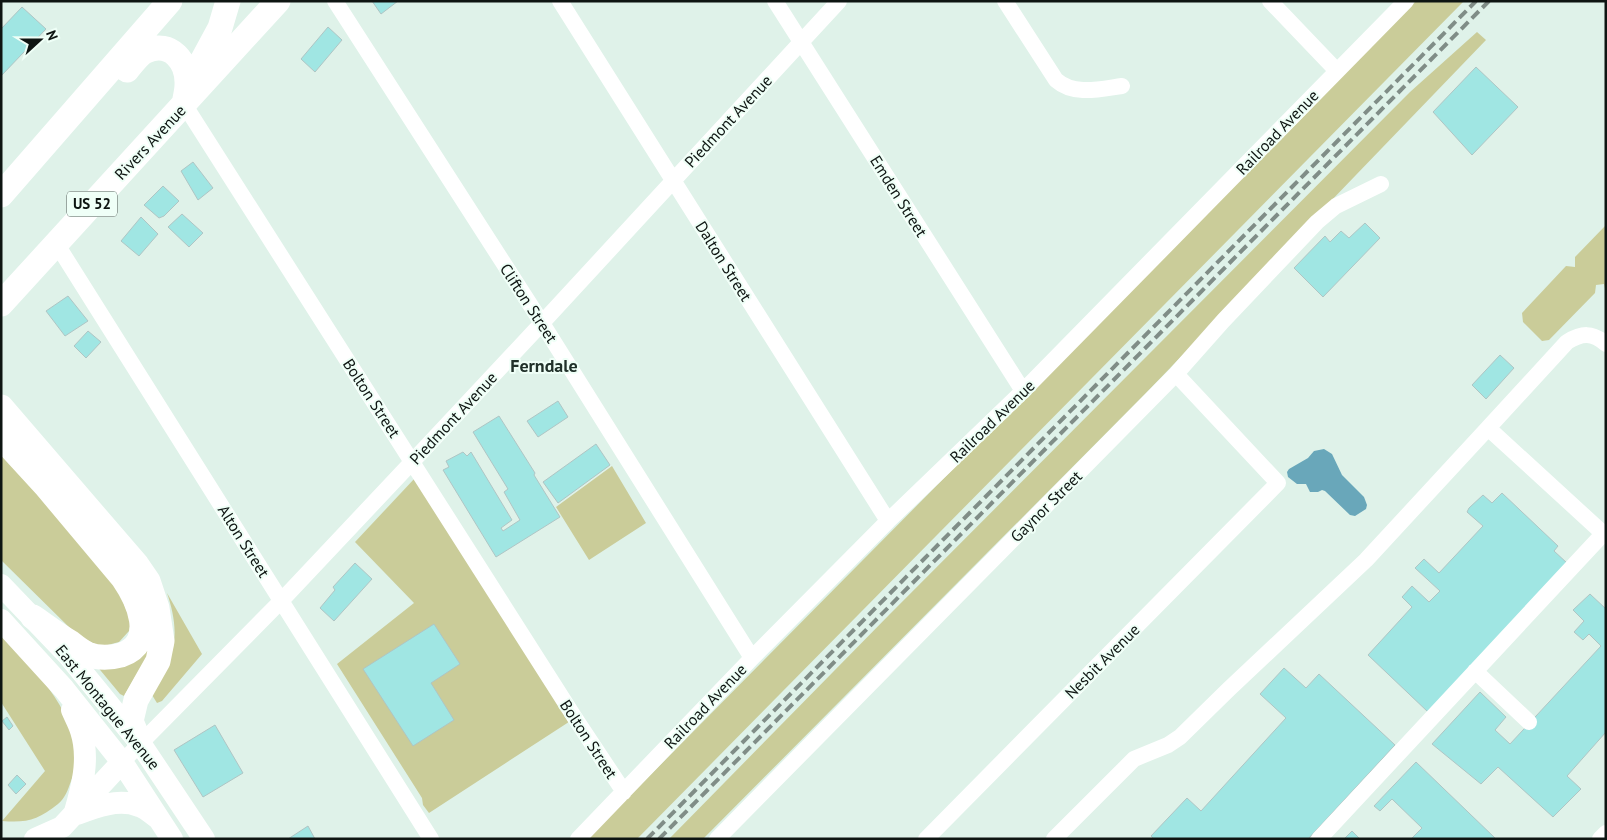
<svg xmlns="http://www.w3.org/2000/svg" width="1607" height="840" viewBox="0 0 1607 840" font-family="'PT Sans',sans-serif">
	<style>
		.green { fill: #cacc99 }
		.water { fill: #69a7ba }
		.building { fill: #a0e6e3; stroke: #afc5c4 }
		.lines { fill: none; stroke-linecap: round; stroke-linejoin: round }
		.street { stroke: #fff; stroke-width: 16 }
		.secondary { stroke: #fff; stroke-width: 22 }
		.primary { stroke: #fff; stroke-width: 25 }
		.rail { stroke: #808d87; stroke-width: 4; stroke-dasharray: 10 5; stroke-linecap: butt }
		.labels { text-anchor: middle; stroke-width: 4; stroke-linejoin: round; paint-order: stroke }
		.shield { fill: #effff7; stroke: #525b57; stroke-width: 1 }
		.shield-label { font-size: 15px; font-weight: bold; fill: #0e1512 }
		.street-label { font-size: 16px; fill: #0e1512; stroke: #effff7 }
		.neighbourhood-label { font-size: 18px; font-weight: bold; fill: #21312a; stroke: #effff7 }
	</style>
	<rect width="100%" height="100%" fill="#dff2e9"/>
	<path class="green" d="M1416,1h48l-827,838h-50z
		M1477,32l9,8 -340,353 -443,446h-34l220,-224 521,-523z
		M1606,225v68l-2,-9 -8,1 -1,8 -46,47 -7,1 -19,-19 -1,-9 44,-47 9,1v-10z
		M1,450l116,137 14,34 -2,10 -10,11 -15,4 -7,-1 -20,-10 -76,-75z
		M612,466l34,57 -57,37 -33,-53z
		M415,478l160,240 -146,95 -6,-8 -1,-7 -85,-134 77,-61 -59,-61z
		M167,593l35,61 -40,47 -5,2 -5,-8c6,-14 18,-34 21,-47 4,-19 0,-37 -6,-55z
		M1,633c33,36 93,95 70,148 -3,9 -6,17 -13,23 -20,16 -31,19 -56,17l43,-50 -44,-69z
		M147,643l5,5 -28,48 -4,-2 -24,-29z"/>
	<path class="water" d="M1324,449l8,5 10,21 22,22 3,8 -1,4 -11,7 -5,-1 -25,-24 -3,-1 -4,2h-8l-4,-8h-9l-9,-7 -1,-5 2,-3 19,-11 6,-7z"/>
	<path class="building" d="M372,1h26l-17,13z
		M22,7l24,22 -45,47v-47z
		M328,27l14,13 -27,32 -14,-13z
		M1476,67l42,40 -46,48 -39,-43z
		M193,162l20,26 -15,12 -17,-29z
		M163,186l16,15 -15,15 -5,2 -15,-13z
		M182,214l21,19 -14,14 -21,-20z
		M141,217l17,17 -19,22 -18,-15z
		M1365,223l15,15 -57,59 -29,-29 31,-32 5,6 11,-11 8,7z
		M68,296l20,25 -23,15 -19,-25z
		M88,331l13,11 -15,16 -12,-12z
		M1500,355l14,13 -28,31 -14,-14z
		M558,401l10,16 -30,20 -11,-16z
		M499,416l36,57 -1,2 26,42 -64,40 -53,-87 6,-3 -3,-6 17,-9 4,4 4,-4 41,68 -11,8 2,3 17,-11 -16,-28 4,-3 -35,-57z
		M596,444l14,21 -52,38 -15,-21z
		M1502,493l56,53 -4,5 13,12 -139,149 -60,-57 44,-48 -10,-10 10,-11 17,16 11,-11 -25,-23 9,-9 15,14 44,-47 -16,-14 2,-4 14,-13 9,8z
		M355,563l17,16 -38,42 -14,-13 15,-18 -2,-3z
		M1590,594l16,15v123l-39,44 14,13 -28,28 -55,-50 -17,17 -49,-40 48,-52 26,25 -11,13 15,14 91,-98 -12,-12 -6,6 -9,-8 10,-11 -11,-11z
		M434,624l26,40 -29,19 23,37 -41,26 -50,-77z
		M1284,668l22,20 13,-14 76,71 -87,94h-154l-3,-3 36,-38 14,13 85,-93 -26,-24z
		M7,717l6,9 -4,4 -7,-9z
		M215,725l28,48 -40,24 -29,-47z
		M1416,762l79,76 -1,1h-83l11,-11 -30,-29 -12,12 -6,-5z
		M17,775l9,9 -10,10 -8,-9z
		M308,826l7,13h-27z
		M1352,831l8,8h-16z"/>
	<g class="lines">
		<path class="street" d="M335,1l207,322 210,335
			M560,1l328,520
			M775,1l248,390
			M1005,1l51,79c18,16 44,9 66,6
			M1270,1l67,70
			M184,104l391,614 49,74
			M56,243l375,596
			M1606,344c-14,-12 -24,-11 -39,-2l-79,86 118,108
			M1475,671l54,51
			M122,762l160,-162 130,-138 130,-139 297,-322
			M578,839l174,-181 136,-137 135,-130 383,-390
			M717,839l459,-465 47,-53 94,-99 19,-16 45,-22
			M926,839l352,-356 -102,-109
			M1054,839l80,-80 34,-14 12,-8 49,-48 137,-129 122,-132
			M1319,839l284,-305
			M1600,839l6,-6"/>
		<path class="secondary" d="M1,585l68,71 71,87 64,96
			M1,620l63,69 58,73 50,77
			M72,710c3,7 7,14 9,21 9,28 1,57 -7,84
			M77,814c18,-7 42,-16 62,-8 7,2 14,9 20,13
			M35,839l27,-12 60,-65"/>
		<path class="primary" d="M127,70c6,-7 12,-16 19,-19 25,-11 42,11 41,34 0,6 -2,13 -3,19
			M193,83l7,-18 20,-37 8,-27
			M1,195l169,-194
			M1,304l277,-303
			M1,407l136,158 11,16 9,27 5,33 -4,20 -22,39 -5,21 9,22
			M1,437l44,48 78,93c15,22 35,64 -2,77 -11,3 -24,3 -34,-1 -6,-3 -11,-7 -16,-11 -13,-8 -25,-17 -38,-26"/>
		<path class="rail" d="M647,839l829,-838
			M659,839l830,-838"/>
	</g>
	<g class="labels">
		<rect class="shield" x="67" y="191.5" width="50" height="25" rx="4"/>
		<g class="shield-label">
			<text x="92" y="209">US 52</text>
		</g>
		<g class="street-label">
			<text transform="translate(728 121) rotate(-47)" y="6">Piedmont Avenue</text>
			<text transform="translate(1277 132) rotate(-46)" y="6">Railroad Avenue</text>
			<text transform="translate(150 142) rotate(-47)" y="6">Rivers Avenue</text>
			<text transform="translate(899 196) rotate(58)" y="6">Emden Street</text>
			<text transform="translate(724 261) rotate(58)" y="6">Dalton Street</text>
			<text transform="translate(529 303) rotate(57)" y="6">Clifton Street</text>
			<text transform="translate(372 398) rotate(57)" y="6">Bolton Street</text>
			<text transform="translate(453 418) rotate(-47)" y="6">Piedmont Avenue</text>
			<text transform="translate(992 421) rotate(-44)" y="6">Railroad Avenue</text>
			<text transform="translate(1046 506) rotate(-45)" y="6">Gaynor Street</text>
			<text transform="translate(244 541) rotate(58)" y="6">Alton Street</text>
			<text transform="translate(1102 661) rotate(-45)" y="6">Nesbit Avenue</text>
			<text transform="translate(705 706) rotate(-46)" y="6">Railroad Avenue</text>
			<text transform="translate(108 707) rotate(51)" y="6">East Montague Avenue</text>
			<text transform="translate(589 739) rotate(57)" y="6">Bolton Street</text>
		</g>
		<g class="neighbourhood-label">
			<text x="544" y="372">Ferndale</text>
		</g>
	</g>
	<rect width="1607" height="840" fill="none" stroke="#0e1512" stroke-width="5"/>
	<g transform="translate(40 40) rotate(69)" stroke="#effff7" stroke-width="4" paint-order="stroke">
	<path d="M0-4L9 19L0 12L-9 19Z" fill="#0e1512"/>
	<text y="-8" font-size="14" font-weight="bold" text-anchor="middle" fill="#0e1512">N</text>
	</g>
</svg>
